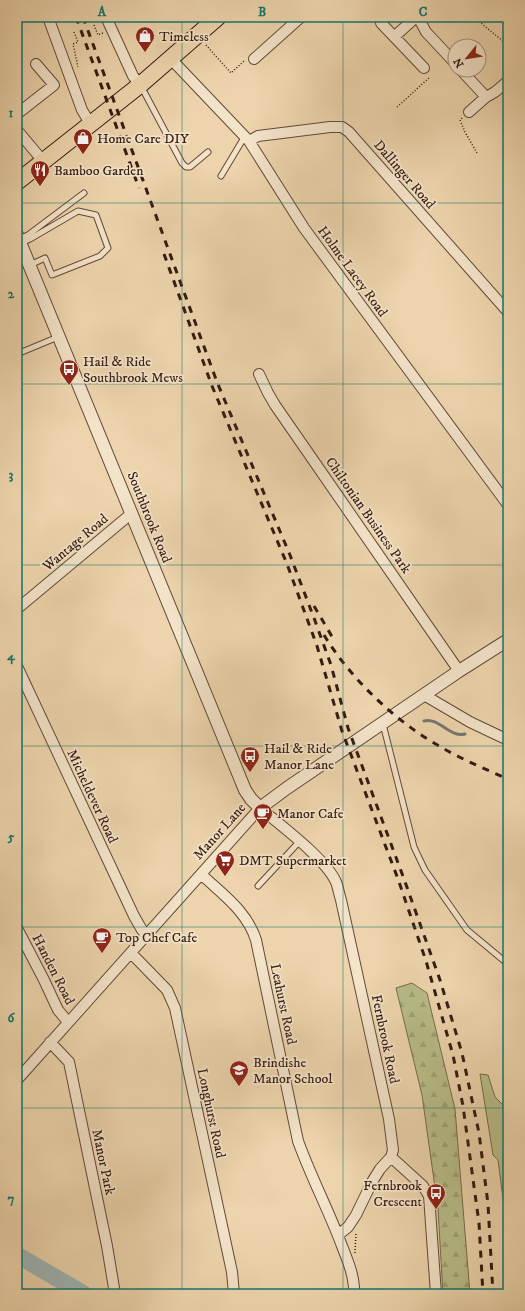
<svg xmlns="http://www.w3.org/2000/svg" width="525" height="1311" viewBox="0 0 525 1311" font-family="'IM FELL DW Pica',serif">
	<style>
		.green { fill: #b8bd89; stroke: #766c4d }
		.forest { fill: url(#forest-firs); stroke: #766c4d }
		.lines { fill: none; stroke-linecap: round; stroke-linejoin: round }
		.stream { stroke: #747773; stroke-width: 3 }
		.river { stroke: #9eb5b5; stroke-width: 17 }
		.service-casing { stroke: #634938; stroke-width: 7 }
		.minor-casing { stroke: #634938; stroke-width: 12 }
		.tertiary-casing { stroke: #634938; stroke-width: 14 }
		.primary-casing { stroke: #351b11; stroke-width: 18 }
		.path { stroke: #351b11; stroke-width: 1.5; stroke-dasharray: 1 2; stroke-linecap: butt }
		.service { stroke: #f3e3c9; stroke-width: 5 }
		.minor { stroke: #f3e3c9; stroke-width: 10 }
		.tertiary { stroke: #f3e3c9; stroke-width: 12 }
		.primary { stroke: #edd4ac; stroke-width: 16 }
		.rail { stroke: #351b11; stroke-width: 3; stroke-dasharray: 7 7; stroke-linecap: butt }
		.grid { fill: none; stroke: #0f766e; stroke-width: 1; stroke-opacity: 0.55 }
		.labels { text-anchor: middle; stroke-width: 3.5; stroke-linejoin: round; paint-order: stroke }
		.poi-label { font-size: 14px; fill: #351b11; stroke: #f3e3c9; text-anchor: start }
		.street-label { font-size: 14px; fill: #351b11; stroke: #f3e3c9 }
		.neatline { fill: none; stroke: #0f766e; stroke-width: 1.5 }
		.grid-label { font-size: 13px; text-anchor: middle; font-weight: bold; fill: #0f766e }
	</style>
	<defs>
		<pattern id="forest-firs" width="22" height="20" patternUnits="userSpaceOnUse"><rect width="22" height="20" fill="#b8bd89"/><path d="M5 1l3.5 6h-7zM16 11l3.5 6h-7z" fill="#9fa275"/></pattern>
	</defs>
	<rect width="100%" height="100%" fill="#edd4ac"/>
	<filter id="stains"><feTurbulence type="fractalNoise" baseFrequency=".005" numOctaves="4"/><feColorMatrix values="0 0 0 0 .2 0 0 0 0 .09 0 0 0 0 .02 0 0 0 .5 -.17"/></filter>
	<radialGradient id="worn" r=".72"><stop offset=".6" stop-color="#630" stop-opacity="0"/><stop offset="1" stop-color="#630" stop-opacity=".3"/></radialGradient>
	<path class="green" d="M480,1074l8,1 7,22 13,13v127l-10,-77 -5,-5z"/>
	<path class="forest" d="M412,983l15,10 28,116 15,185h-27l-5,-85 -16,-114 -26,-107z"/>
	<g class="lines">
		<path class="stream" d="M424,721c15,-4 26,17 41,13"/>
		<path class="river" d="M17,1255l67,39"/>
		<defs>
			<path id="service" d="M141,86l41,77 4,4h4l18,-15
				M221,176l24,-40
				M19,239l9,-4 56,-42
				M21,243l9,-4 48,-28 18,4 12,33 -8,8 -48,19 -7,-17 -15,7
				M17,354l41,-17
				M383,724l31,123 11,23 42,60 41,34
				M258,886l41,-44"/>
			<path id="minor" d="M48,17l34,93 9,15
				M106,17l27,59 7,9
				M418,17l8,15 29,31
				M381,23l43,45
				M394,37l22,-20
				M171,59l78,82 55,87 204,277
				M254,59l47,-42
				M461,70l25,27 9,-5 13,-11
				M469,112l17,-15
				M17,114l37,-29 -18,-21
				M17,130l26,31
				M249,141l9,-5 72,-9h12l7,5 159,180
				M259,374l9,19 7,12 184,266
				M17,609l115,-96
				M17,666l117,250 8,14 5,5
				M424,695l46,27 38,18
				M201,874c21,20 46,37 55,66l42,201c13,36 31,70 44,105 6,15 13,32 12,48
				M17,928l27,52 14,30 10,12
				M131,953l36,37 8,18 57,264 2,22
				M50,1042l19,20 38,184 8,48
				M17,1080l243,-272c20,17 66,51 76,74 2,5 3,12 5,18l48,219 4,31 -2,7 -11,12 -8,13 -16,33 -8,12 -10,8
				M391,1157l32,29 6,10 7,98"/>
			<path id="tertiary" d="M17,235l228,555 6,9 9,9 27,-20 172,-117 49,-31"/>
			<path id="primary" d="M17,182l123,-97 78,-68"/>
		</defs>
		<use href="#service" class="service-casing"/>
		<use href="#minor" class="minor-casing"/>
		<use href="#tertiary" class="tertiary-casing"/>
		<use href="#primary" class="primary-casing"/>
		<path class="path" d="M475,17c10,11 22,18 33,29
			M94,25l4,10 5,-2
			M74,32l4,10 -5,2 5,23
			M206,45l25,28 13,-12
			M397,107l33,-30
			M462,118l-2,2 5,12 12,21
			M355,1253l1,-21"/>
		<use href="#service" class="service"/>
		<use href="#minor" class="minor"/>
		<use href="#tertiary" class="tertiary"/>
		<use href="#primary" class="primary"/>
		<path class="rail" d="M76,17l63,171
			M83,17l134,365 73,173 24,63 17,47 17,63 56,151 36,101 22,73 17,80 9,71 5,90
			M164,254l48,132 75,178 30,82 25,85 56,148 28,82 27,94 10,51 16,117 4,71
			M314,606l20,34
			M324,635c26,43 71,86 115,111 22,13 46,23 69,33"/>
	</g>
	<path class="grid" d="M182,17v1277M343,17v1277M17,203h491M17,384h491M17,565h491M17,746h491M17,927h491M17,1108h491"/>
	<defs>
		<symbol id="shop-pin" viewBox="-11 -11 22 30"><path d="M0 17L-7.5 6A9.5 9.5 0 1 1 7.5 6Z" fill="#8f2418" stroke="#f3e3c9"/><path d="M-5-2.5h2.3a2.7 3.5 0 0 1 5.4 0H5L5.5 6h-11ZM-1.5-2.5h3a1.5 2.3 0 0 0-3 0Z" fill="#fff"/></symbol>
		<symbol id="restaurant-pin" viewBox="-11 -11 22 30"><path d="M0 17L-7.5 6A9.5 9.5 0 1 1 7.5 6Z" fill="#8f2418" stroke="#f3e3c9"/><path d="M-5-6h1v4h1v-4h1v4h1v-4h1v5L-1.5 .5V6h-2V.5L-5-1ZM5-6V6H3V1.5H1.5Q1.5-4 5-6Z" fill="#fff"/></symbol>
		<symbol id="bus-pin" viewBox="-11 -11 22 30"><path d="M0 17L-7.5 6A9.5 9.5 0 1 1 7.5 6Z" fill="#8f2418" stroke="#f3e3c9"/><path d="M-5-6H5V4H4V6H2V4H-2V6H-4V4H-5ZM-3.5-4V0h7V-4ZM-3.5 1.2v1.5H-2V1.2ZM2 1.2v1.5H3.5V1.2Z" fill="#fff"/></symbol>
		<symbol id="cafe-pin" viewBox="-11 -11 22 30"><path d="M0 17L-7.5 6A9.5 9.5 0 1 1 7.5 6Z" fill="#8f2418" stroke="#f3e3c9"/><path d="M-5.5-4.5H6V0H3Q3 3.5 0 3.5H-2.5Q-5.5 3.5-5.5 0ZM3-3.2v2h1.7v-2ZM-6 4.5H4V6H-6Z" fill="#fff"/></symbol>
		<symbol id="supermarket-pin" viewBox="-11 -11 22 30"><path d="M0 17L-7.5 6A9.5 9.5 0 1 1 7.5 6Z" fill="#8f2418" stroke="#f3e3c9"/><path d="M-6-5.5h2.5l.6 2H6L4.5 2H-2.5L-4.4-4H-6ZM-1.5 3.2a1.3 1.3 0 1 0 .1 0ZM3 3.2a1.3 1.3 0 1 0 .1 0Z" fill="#fff"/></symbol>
		<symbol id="school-pin" viewBox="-11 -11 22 30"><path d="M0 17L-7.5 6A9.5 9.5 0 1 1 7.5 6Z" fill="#8f2418" stroke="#f3e3c9"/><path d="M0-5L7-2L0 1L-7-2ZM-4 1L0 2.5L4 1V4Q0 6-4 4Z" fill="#fff"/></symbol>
	</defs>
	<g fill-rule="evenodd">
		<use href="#shop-pin" x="134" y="25" width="22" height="30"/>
		<use href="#shop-pin" x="72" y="127" width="22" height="30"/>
		<use href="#restaurant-pin" x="29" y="159" width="22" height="30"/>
		<use href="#bus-pin" x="58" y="358" width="22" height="30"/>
		<use href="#bus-pin" x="239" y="745" width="22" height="30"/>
		<use href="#cafe-pin" x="252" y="802" width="22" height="30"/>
		<use href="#supermarket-pin" x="214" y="849" width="22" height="30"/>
		<use href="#cafe-pin" x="91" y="926" width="22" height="30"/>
		<use href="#school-pin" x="228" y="1059" width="22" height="30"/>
		<use href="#bus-pin" x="425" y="1182" width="22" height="30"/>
	</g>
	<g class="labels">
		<g class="poi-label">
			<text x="159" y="41">Timeless</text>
			<text x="97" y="143">Home Care DIY</text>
			<text x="54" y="175">Bamboo Garden</text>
			<text x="83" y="366">Hail &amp; Ride<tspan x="83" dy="16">Southbrook Mews</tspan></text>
			<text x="264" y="753">Hail &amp; Ride<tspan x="264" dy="16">Manor Lane</tspan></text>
			<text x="277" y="818">Manor Cafe</text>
			<text x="239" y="865">DMT Supermarket</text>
			<text x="116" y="942">Top Chef Cafe</text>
			<text x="253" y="1067">Brindishe<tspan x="253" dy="16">Manor School</tspan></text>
			<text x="422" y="1190" text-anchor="end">Fernbrook<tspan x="422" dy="16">Crescent</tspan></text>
		</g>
		<g class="street-label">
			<text transform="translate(405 174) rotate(49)" y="5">Dallinger Road</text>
			<text transform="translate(353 271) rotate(54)" y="5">Holme Lacey Road</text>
			<text transform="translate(369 515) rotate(55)" y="5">Chiltonian Business Park</text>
			<text transform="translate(150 517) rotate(68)" y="5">Southbrook Road</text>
			<text transform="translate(75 542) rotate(-40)" y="5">Wantage Road</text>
			<text transform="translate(93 796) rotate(65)" y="5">Micheldever Road</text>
			<text transform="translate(219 831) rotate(-48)" y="5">Manor Lane</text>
			<text transform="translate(54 969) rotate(63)" y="5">Handen Road</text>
			<text transform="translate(284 1004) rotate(78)" y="5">Leahurst Road</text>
			<text transform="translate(386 1039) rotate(78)" y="5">Fernbrook Road</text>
			<text transform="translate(212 1113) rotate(78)" y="5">Longhurst Road</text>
			<text transform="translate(104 1162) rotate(78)" y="5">Manor Park</text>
		</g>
	</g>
	<rect width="525" height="1311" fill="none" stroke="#edd4ac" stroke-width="44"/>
	<g transform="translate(467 58) rotate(240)"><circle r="19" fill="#f3e3c9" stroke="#a7937f"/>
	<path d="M0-3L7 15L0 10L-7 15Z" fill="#8f2418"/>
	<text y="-6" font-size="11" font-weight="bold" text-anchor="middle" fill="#351b11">N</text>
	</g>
	<rect x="22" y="22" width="481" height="1267" class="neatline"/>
	<g class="grid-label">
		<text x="102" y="16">A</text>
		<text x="262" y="16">B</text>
		<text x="423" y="16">C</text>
		<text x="11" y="117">1</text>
		<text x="11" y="298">2</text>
		<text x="11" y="479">3</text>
		<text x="11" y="660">4</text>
		<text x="11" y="841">5</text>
		<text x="11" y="1022">6</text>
		<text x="11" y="1203">7</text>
	</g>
	<rect width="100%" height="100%" filter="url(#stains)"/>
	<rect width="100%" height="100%" fill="url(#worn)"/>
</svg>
